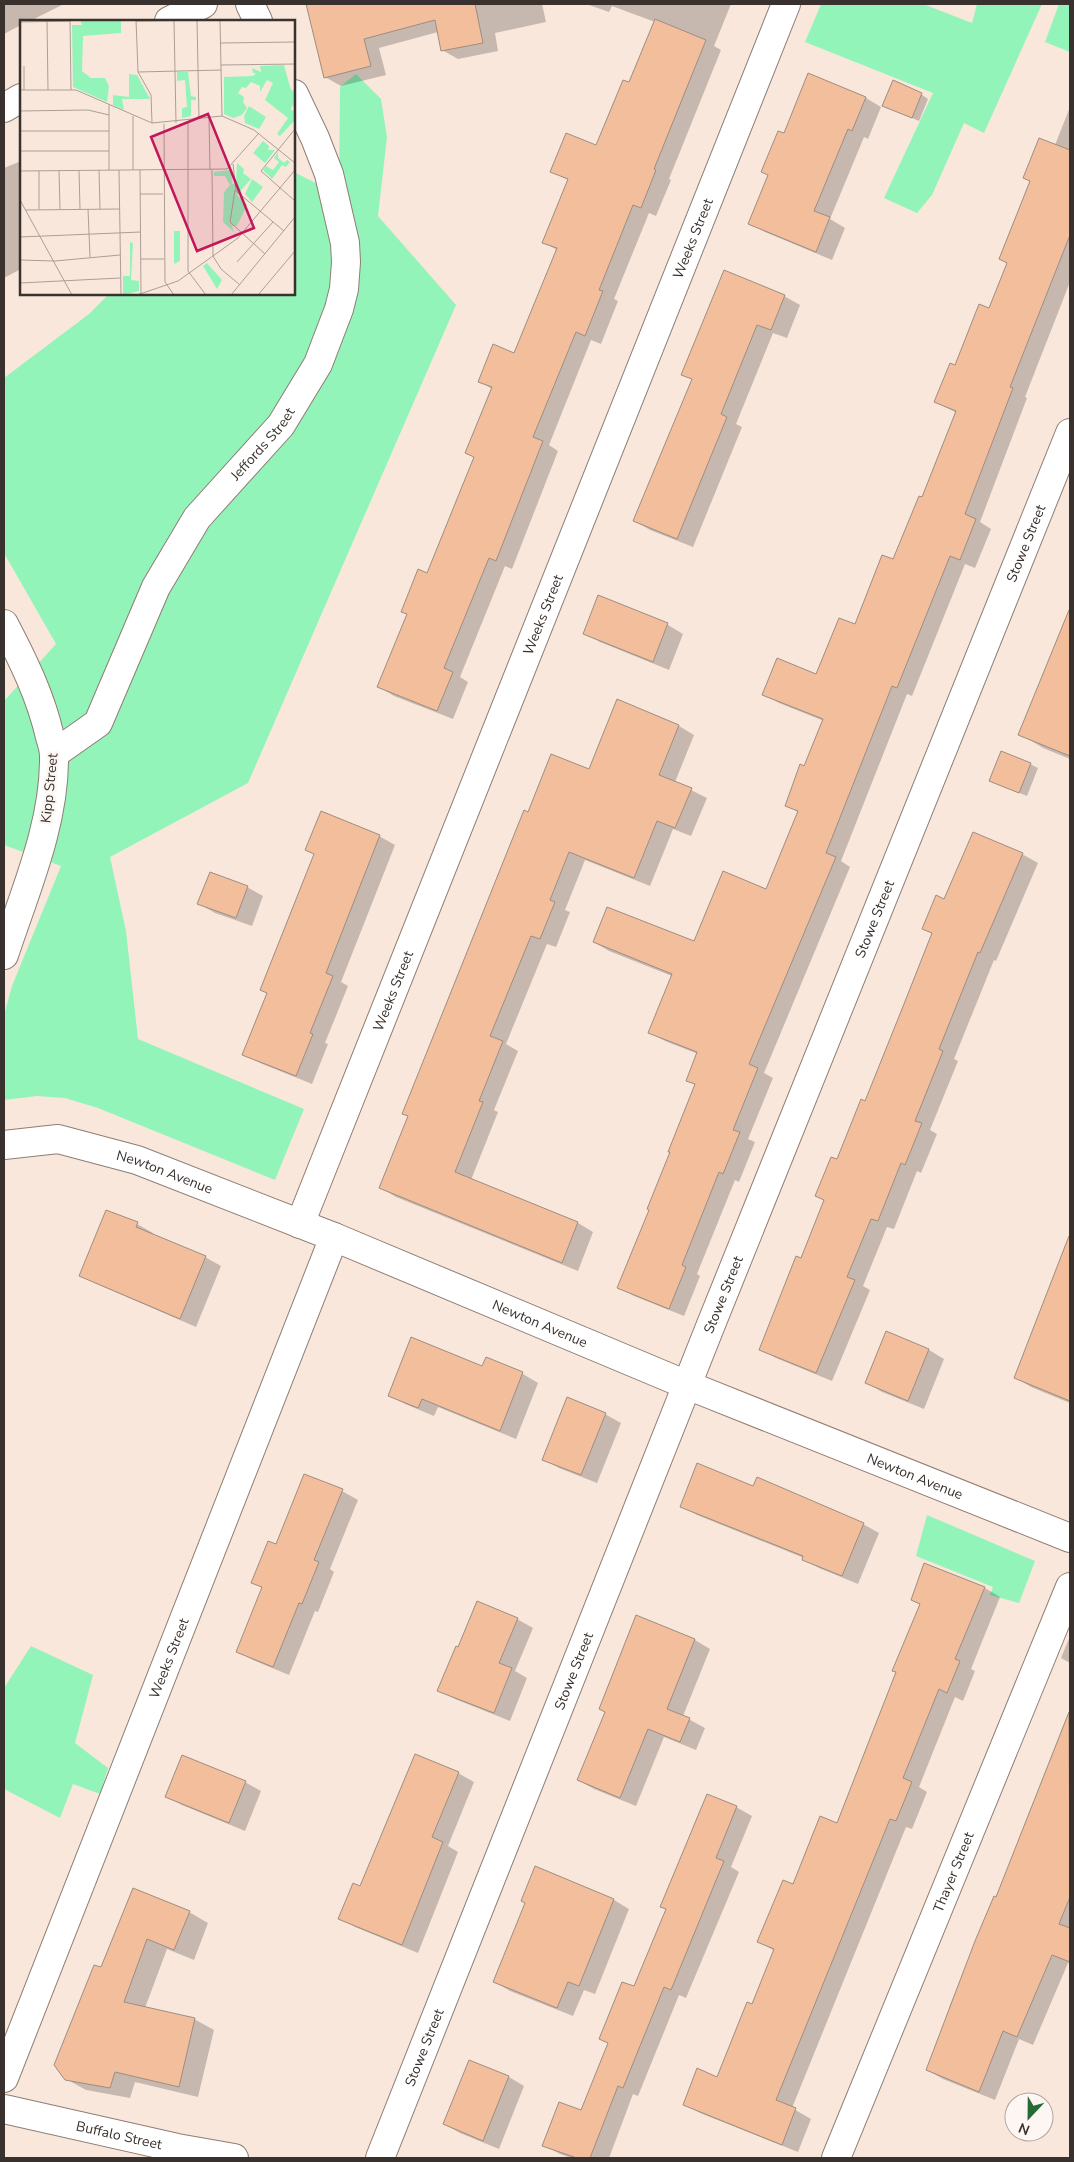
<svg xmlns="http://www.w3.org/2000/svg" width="1074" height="2162" viewBox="0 0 1074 2162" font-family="'Nunito Sans',sans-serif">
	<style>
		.green { fill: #93f4ba }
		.shadow { fill: #0003 }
		.building { fill: #f3be9c; stroke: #9d8d82 }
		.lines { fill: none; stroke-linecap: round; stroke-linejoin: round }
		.minor-casing { stroke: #8e7e74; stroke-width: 30 }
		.tertiary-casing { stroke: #8e7e74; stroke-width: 30 }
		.minor { stroke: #fff; stroke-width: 28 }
		.tertiary { stroke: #fff; stroke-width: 28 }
		.labels { text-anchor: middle; stroke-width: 5; stroke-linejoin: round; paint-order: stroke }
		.street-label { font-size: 14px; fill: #38312d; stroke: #fdf6f2 }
		.inset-road { fill: none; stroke: #ac9e95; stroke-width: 1 }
		.view { fill: #c2185b; fill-opacity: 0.15; stroke: #c2185b; stroke-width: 2.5 }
		.inset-edge { fill: none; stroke: #38312d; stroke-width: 2.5 }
	</style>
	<rect width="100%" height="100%" fill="#f9e7db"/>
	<path class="green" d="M821,4h102l49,19 5,-19h65l-58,129 -20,-10 -32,72 -15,18 -33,-15 49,-105 -128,-51z
		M1059,4h11v48l-25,-10z
		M356,74l25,25 6,38 -9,79 78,89 -208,478 -138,74 16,74 12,108 166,70 -29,71 -177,-72 -33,-10 -28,-2 -33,4v-85l8,-29 49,-120 -57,-21v-144l52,-57 -52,-91v-175l85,-64 20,-20h185v-122l45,23 1,-108z
		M927,1515l108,46 -16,42 -29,-8 3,-8 -77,-31z
		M31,1646l62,29 -18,68 33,25 -8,26 -27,-10 -13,34 -56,-29v-101z"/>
	<path class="shadow" d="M4,4h60l-34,17h-9v4l-17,9z
		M341,4h201l4,18 -51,11 3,18 -40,8 -16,-9 -4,-18 -59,16 7,27 -45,11 -16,-9 16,-59z
		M586,4h145l-17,42 7,4 -52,129 2,1 -15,36 -7,-3 -35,86 4,2 -17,43 -10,-4 -42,105 9,6 -46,118 -7,-3 -45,111 8,5 -15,37 -59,-23 -15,-9 29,-72 -6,-3 25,-37 48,-118 -9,-4 26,-64 -13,-8 36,-26 42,-105 -14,-8 25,-62 -16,-9 45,-24 33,-63 25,-62 -43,-16 -3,6z
		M921,94l7,5 -9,22 -35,-15z
		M866,98l15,9 -13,32 -4,-2 -34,82 15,9 -13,32 -67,-28 -15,-9 34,-88z
		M1070,107v175l-45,115 2,1 -47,124 11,7 -16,39 -10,-4 -53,132 -5,-2 -66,167 9,6 -86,206 9,5 -25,61 7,3 -16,40 -4,-2 -38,94 3,2 -16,40 -50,-20 -15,-9 31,-77 46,-125 -9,-5 11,-26 -33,-13 -16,-9 23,-56 -63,-25 -15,-9 101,1 72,-53 31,-78 -12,-7 19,-38 19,-46 -45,-18 -15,-9 53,-18 38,-50 39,-65 28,-63 35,-85 -22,-11 55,-93 19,-46 22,-81 -6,-4 30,-33z
		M21,161v108l-17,9v-110z
		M724,272l60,24 16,9 -13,33 -14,-5 -37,91 6,3 -49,120 -43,-17 -15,-9 58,-141 -10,-6z
		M599,597l69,28 15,9 -14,36 -69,-28 -16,-9z
		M1056,648l14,6v105l-27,-11 -23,-14z
		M618,701l61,25 15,9 -19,47 32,16 -16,38 -18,-7 -23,57 -65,-26 -20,50 5,2 -14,35 -9,-3 -41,100 12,7 -24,59 4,2 -27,68 107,43 15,9 -15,39 -182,-74 -15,-9 148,-374 61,-43z
		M1030,764l8,4 -11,28 -29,-12z
		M379,836l16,9 -54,137 7,4 -23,57 3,1 -16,40 -52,-21 -16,-9z
		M1022,854l16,9 -42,98 -2,-1 -40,99 4,2 -28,69 7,4 -16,39 -4,-2 -23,58 -7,-2 -24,59 7,4 -38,91 -56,-23 -15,-9 40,-90 24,-58 13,-40 28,-59 67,-168 -9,-5 20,-29z
		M247,887l16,9 -11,30 -37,-13 -16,-9z
		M137,1224l16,9 -1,2 53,22 16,9 -25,61 -99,-43 -16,-9z
		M1070,1238v165l-39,-16 -15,-9z
		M887,1333l42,17 15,9 -20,50 -42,-17 -15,-9z
		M487,1359l36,15 15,9 -22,56 -78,-32 -4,9 -29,-12 -16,-9 94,-27z
		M605,1414l16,9 -24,60 -38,-15 -15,-9z
		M754,1488l109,36 16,9 -21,51 -39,-16 -16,-9 1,-1 -107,-43 -16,-9z
		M342,1491l16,9 -28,69 4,3 -16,40 -3,-1 -26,64 -36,-15 -16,-9 26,-63 -10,-5 23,-37z
		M925,1564l60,24 15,9 -29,72 4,2 -12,30 -8,-4 -36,90 8,5 -15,37 -6,-2 -114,281 19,11 -13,33 -98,-39 -16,-9 34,-26 35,-72 22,-55 -16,-9 34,-57 45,-60 60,-153 23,-67 -9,-5z
		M636,1617l59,23 15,9 -27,67 22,12 -9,22 -32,-13 -28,69 -42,-17 -16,-9 28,-68z
		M517,1619l16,9 -18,43 12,7 -17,43 -55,-22 -16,-9 20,-42z
		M1070,1636v27l-9,-5z
		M1070,1709v255l-2,-1 -35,82 -14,-6 -24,61 -52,-21 -16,-9 24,-60 -2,-2 45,-111 2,1z
		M458,1773l16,9 -26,64 10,6 -40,101 -63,-26 -15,-9 20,-30z
		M245,1782l16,9 -16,40 -63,-26 -16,-9z
		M736,1807l16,9 -21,51 8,5 -53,126 -7,-3 -41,101 -5,-2 -24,64h-38l-11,-4 -16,-9 37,-33 86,-203z
		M536,1868l78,32 15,9 -34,85 -11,-4 -11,26 -63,-25 -15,-9 31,-78z
		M134,1890l55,22 19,11 -14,37 -27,-11 -22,59 49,11 20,11 -16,67 -63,-15 -5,16 -44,-8 -20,-11 36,-110z
		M469,2061l40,16 15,9 -25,63 -39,-16 -16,-9z"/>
	<path class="building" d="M306,4h169l8,39 -42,8 -6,-31 -71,19 7,27 -47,12z
		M655,19l51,21 -52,129 2,1 -15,38 -8,-3 -34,85 4,1 -18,45 -9,-4 -43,105 10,4 -47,120 -7,-3 -45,110 9,4 -16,39 -60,-24 30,-73 -6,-2 17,-43 9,4 47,-116 -9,-4 27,-66 -14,-5 15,-38 21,9 43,-105 -15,-5 26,-64 -18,-7 16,-39 30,12 27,-65 6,2z
		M808,73l58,24 -14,34 -4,-2 -34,82 16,6 -14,35 -68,-28 20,-49 -7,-3 17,-41 6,2z
		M893,80l29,13 -10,25 -30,-12z
		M1039,138l31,12v85l-60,152 3,1 -48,126 11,5 -16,41 -10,-4 -53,132 -5,-2 -66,167 10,4 -87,207 9,4 -25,62 7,2 -17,42 -4,-2 -37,93 4,2 -17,42 -52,-21 32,-78 -2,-1 23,-57h-2l27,-68 -9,-3 11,-29 -49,-19 24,-59 -79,-32 14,-35 87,34 29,-70 43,18 32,-78 -13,-5 15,-42 4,2 19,-47 -61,-24 15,-37 39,16 23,-56 16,6 27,-69 11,4 26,-63 3,1 34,-86 -22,-9 16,-39 5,2 24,-61 10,4 18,-45 -8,-4 31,-78 -7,-3z
		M724,270l61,25 -14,35 -14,-5 -36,89 6,3 -50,122 -44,-18 59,-142 -11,-4z
		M598,595l70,28 -15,39 -70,-28z
		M1069,610l1,1v145l-52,-21z
		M617,699l62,26 -20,50 33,13 -17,40 -18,-7 -23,57 -65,-26 -19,48 5,2 -15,37 -9,-3 -41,100 13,5 -24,60 4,1 -28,70 123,50 -16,41 -183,-75 29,-72 -6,-2 122,-304 4,2 23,-58 38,15z
		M1001,751l30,12 -12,30 -30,-12z
		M321,811l59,24 -54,138 7,3 -23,57 3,1 -17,42 -54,-21 25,-62 -7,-3 54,-136 -9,-4z
		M973,832l50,21 -43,100 -2,-1 -39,97 4,2 -28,70 7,2 -17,42 -4,-2 -23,58 -7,-2 -24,58 8,3 -39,93 -57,-23 37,-94 5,2 23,-58 -9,-4 16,-39 6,2 24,-60 4,2 37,-92 30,-76 -10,-4 14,-34 8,4z
		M210,872l38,14 -12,32 -39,-14z
		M106,1210l32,12 -2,5 70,29 -26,63 -101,-43z
		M1069,1236l1,1v164l-56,-23z
		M886,1331l43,18 -21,52 -43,-18z
		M411,1337l71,29 4,-9 37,15 -23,59 -78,-32 -4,9 -30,-12z
		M567,1397l39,16 -25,62 -39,-15z
		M697,1463l56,23 4,-9 107,46 -22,53 -40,-16 1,-4 -123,-49z
		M304,1474l39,15 -29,71 5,2 -17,42 -3,-1 -26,64 -37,-15 26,-65 -11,-4 17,-42 8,3z
		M924,1563l61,24 -30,72 5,2 -13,32 -8,-4 -36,89 9,4 -16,39 -6,-2 -114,281 20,8 -14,37 -99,-40 14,-37 20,9 30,-75 5,2 22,-55 -17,-7 26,-62 10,4 27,-68 17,7 59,-151 -4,-1 28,-67 -9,-4z
		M477,1601l41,17 -19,45 13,5 -18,45 -57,-22 19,-45 2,1z
		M636,1615l59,24 -28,70 23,9 -10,24 -32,-13 -28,69 -43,-18 28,-68 -6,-3z
		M1069,1712l1,185 -11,27 11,4v34l-18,-7 -35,82 -14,-6 -24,61 -53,-22 49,-129 19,-45 2,1z
		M415,1754l44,18 -27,65 11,5 -41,103 -64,-26 15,-36 7,3z
		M182,1755l64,26 -17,42 -64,-26z
		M707,1794l30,12 -21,52 8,3 -53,129 -7,-3 -41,101 -5,-2 -28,72h-13l-35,-12 17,-44 22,8 27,-67 -9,-4 23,-57 12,4 32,-77 -6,-2z
		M535,1866l79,33 -35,87 -11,-4 -11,26 -64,-26 32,-79 -4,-2z
		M133,1888l57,23 -16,39 -27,-11 -23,63 71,16 -16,69 -64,-15 -5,16 -45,-8 -11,-15 40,-100 7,2z
		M469,2060l40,16 -26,65 -40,-17z"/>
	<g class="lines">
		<defs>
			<g id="minor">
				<path d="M250,4l8,17"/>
				<path d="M4,624c19,36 37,73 46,113 2,6 4,12 4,19 1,68 -29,135 -50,199"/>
				<path id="s1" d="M54,754l44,-31 58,-136 41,-69 84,-93 37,-61 21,-55 5,-20 2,-27 -1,-19 -16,-69 -14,-36 -21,-44"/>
				<path id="s2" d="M300,1224l486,-1220"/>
				<path id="s3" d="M4,2078l330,-841"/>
				<path id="s4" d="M380,2158l330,-831 360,-894"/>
				<path id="s5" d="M836,2158l234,-571"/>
			</g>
			<g id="tertiary">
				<path d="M169,21l34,-17"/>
				<path d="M4,108l17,-10"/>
				<path id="s6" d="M4,1145l54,-6 79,21 197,77 353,148 383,153"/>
				<path id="s7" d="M4,2109l173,39 57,10"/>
			</g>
		</defs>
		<use href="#minor" class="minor-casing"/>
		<use href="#tertiary" class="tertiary-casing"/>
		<use href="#minor" class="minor"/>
		<use href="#tertiary" class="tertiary"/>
	</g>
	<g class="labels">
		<g class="street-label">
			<text dy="5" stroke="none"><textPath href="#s2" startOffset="1061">Weeks Street</textPath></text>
			<text dy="5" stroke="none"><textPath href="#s1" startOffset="381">Jeffords Street</textPath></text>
			<text dy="5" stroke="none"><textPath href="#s4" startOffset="1739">Stowe Street</textPath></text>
			<text dy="5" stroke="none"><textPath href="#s2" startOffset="656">Weeks Street</textPath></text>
			<text transform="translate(49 788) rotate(-84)" y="5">Kipp Street</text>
			<text dy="5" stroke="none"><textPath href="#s4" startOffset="1334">Stowe Street</textPath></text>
			<text dy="5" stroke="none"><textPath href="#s2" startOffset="251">Weeks Street</textPath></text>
			<text dy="5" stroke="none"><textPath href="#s6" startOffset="166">Newton Avenue</textPath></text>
			<text dy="5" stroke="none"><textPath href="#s4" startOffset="929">Stowe Street</textPath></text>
			<text dy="5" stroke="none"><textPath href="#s6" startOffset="571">Newton Avenue</textPath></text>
			<text dy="5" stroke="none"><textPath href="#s6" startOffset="976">Newton Avenue</textPath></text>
			<text dy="5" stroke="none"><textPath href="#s3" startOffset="451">Weeks Street</textPath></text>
			<text dy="5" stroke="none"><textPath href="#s4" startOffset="524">Stowe Street</textPath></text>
			<text dy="5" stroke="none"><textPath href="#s5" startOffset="309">Thayer Street</textPath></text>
			<text dy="5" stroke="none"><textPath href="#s4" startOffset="119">Stowe Street</textPath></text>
			<text dy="5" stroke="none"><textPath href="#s7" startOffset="118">Buffalo Street</textPath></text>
		</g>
	</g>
	<g transform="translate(20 20)">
		<rect width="275" height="275" fill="#f9e7db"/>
		<path d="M60,0h41v13l-38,3 -1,35 9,7h14l4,8 -2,16 -34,-15 -1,-62h10zM264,45l6,22 2,4 3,-2v19l-3,-3 -1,5 4,1v9l-15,16 -3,-2 11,-16 -23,-18 8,-17 -6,-3 -7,12v-6l-9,-4 -5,6 -4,-1 -4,6 6,4 -1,5 4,6 -5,7 -9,3 -9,-4v-37l29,-1 3,-3h-3l-1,-5 9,4 -1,-6zM157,52h11l3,24 5,1v3h-5v16l-9,2v-10l5,-1 -2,-27 -8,1zM109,54l8,1 13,24h-28l2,11 -11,-5v-10l16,2zM229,86l17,11 -7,12 -14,-6 -1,-7zM243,121l6,5 -1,4h7l-10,13 -12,-10zM258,132v6l6,5 3,-3 3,2 -4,5 -4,-2 -10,14 -9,-9 3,-4 7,4 6,-8 -5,-4zM217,143l7,6 -1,4 8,6 -14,16 10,10 -10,21h-5l2,6 -11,-10 1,-30 6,-7 -5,-9h-11v-4l17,-2 1,14h4zM232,159l11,8 -11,15 -7,-8zM154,211h6v30l-6,3zM110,222l3,1 -2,37 8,1v10l-16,4v-19h7zM187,243l15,17 -5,9 -14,-23z" fill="#93f4ba"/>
		<path class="inset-road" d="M27,0l1,70M50,0l1,70M116,0l2,52 13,23 1,28M154,0l2,103M177,0l2,98M200,0l2,96M116,1l81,-1M0,2l50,-1M201,23l74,-1M201,45l74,-1M4,46v24M118,52l83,-2M0,70h56l76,33 70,-7 32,14 41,33M89,85v65M0,91l68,-1 21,5M113,96v54M189,97l1,53M168,101v150l18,24M144,104l1,158 9,13M275,109l-34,42 34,30M0,111h89M0,131h89M213,144l3,27 48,40M59,150l1,39M79,150l1,39M99,150l2,125M120,150l1,125M192,150l1,86 8,13 19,16M0,151l207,-2 32,-36M19,151v38M39,151l1,38M215,170l-5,32 35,32M120,174h23M0,180l52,95M68,189l2,48M5,190l95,-1M0,217l121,-5M121,239h23M0,240l35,1 65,-6M217,242l36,-40M0,263l100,-5M117,275l41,-14 60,-43 57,-68M211,275l64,-78M238,275l37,-44"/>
		<path class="view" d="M188,94l46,114 -57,23 -46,-114z"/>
		<rect width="275" height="275" class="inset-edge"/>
	</g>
	<rect width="1074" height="2162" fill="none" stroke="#38312d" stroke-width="10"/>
	<g transform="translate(1029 2117) rotate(202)"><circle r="24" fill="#fdf6f2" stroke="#aea7a3"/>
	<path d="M0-4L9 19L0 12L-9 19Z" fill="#266a36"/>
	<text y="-8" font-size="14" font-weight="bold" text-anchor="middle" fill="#38312d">N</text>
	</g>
</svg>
